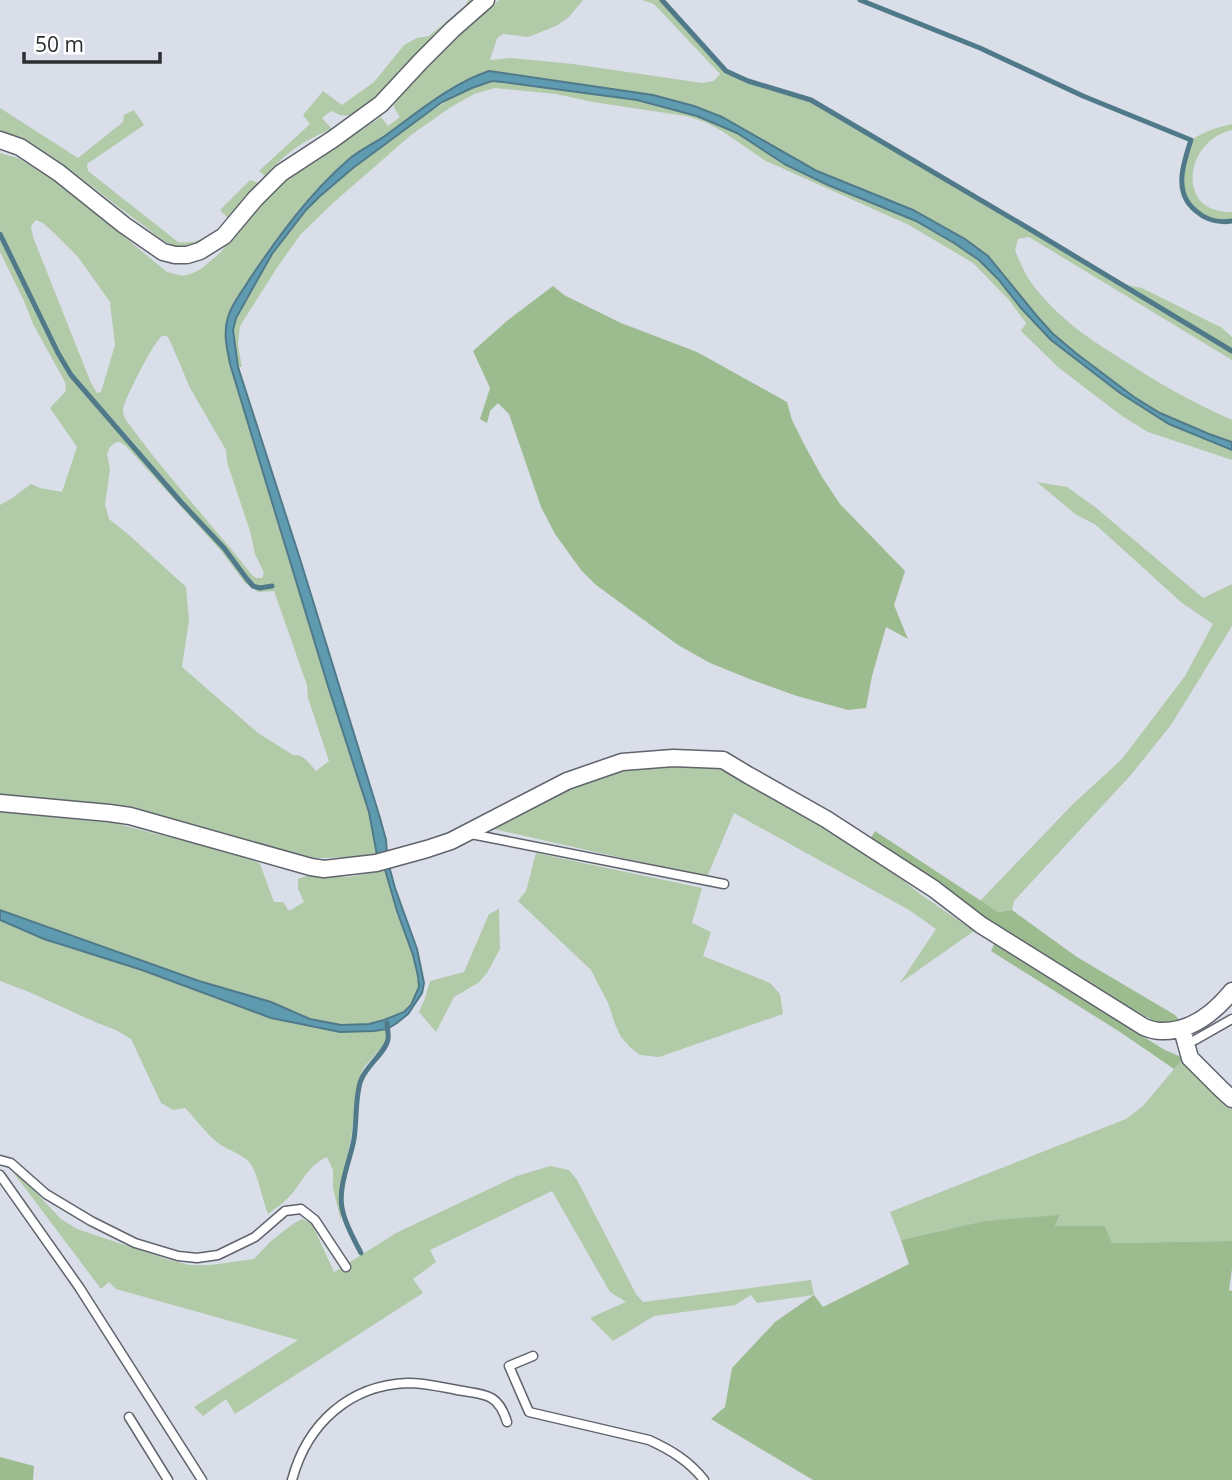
<svg xmlns="http://www.w3.org/2000/svg" width="1232" height="1480" viewBox="0 0 1232 1480" font-family="'Open Sans',sans-serif">
	<style>
		.green { fill: #b1caa8; fill-rule: evenodd }
		.forest { fill: #9cbc90 }
		.water { fill: #5f9bb0; stroke: #507a8a; stroke-width: 2 }
		.lines { fill: none; stroke-linecap: round; stroke-linejoin: round }
		.stream { stroke: #507a8a; stroke-width: 5 }
		.service-casing { stroke: #5f636c; stroke-width: 11 }
		.minor-casing { stroke: #5f636c; stroke-width: 19 }
		.service { stroke: #fff; stroke-width: 8 }
		.minor { stroke: #fff; stroke-width: 16 }
	</style>
	<rect width="100%" height="100%" fill="#dadee9"/>
	<path class="green" d="M468,0h9l-57,51 -20,21 -21,27 -26,17 -13,-1 -9,-4 -9,7 10,11c-30,12 -46,24 -67,47l-6,-5 51,-47 -7,-9 20,-24 19,14 32,-23 30,-37 13,-7 12,-2 37,-31z
		M499,0h84l-14,17 -13,9 -28,11 -25,-3 -6,4 -7,22 21,-2 62,6 129,19 12,-2 6,-7 -66,-70 -12,-4h18l65,72 22,11 63,19 222,130 200,120v8l-203,-123 -11,2 -3,12c6,13 12,28 21,38 27,33 56,52 92,74 33,22 68,41 104,57v22l-23,-8 -49,-21 -26,-16 -58,-43 -24,-21 -16,-18 -47,-59 -35,-24 -41,-22 -96,-39 -95,-54 -28,-11 -41,-11 -164,-24c-37,16 -68,39 -100,62 -13,10 -29,16 -41,27 -37,32 -69,73 -96,115 -8,13 -21,26 -24,42 -4,17 -1,31 2,48l98,321 41,126 8,43 -8,2 -55,1 -188,-51 -20,-3 -106,-9v-290l11,-6 20,-15 9,4 22,4 15,-45 -27,-39 16,-17 -1,-9 -32,-58 -9,-23 -24,-49v-15l57,117 13,22 110,127 43,46 23,31 7,7 7,2 13,-2 -1,-2c-8,1 -14,3 -20,-3 -13,-11 -22,-29 -34,-42 -35,-38 -68,-79 -103,-118 -16,-19 -35,-36 -49,-57l-66,-135v-77l18,5 42,26 107,88 16,4 10,-3 8,-4 20,-17 23,-31 40,-40 97,-64 7,9 12,-9 -7,-11 22,-29 19,-20zM36,220l7,3 10,9 25,25 32,45 5,43 -14,47 -4,1 -6,-10 -58,-146 -2,-11zM162,336h5l4,7 19,45 36,62 1,12 23,69 5,23 9,19 -2,5h-6l-4,-3c-41,-52 -87,-101 -126,-155 -2,-4 -3,-5 -3,-10 2,-12 30,-67 39,-74zM116,442h4l6,4 96,106 23,31 13,9 16,-1 33,94 1,13 21,63 -13,10c-7,-8 -12,-17 -23,-16l-35,-22 -76,-66 7,-47 -3,-33 -57,-52 -20,-16 -4,-14 5,-36 -3,-15 3,-7z
		M492,81l145,19 60,16 40,17 49,32 42,20 88,36 38,22 25,17 19,19 23,29 30,32 69,53 49,31 63,26v10l-84,-28 -26,-16 -63,-48 -38,-37 5,-8 -17,-23 -36,-37 -64,-38 -143,-64 -44,-30 -17,-9 -19,-6 -93,-14 -37,-8 -61,-6 -21,6 -23,13 -40,28 -78,68 -32,31 -23,32 -38,60 -2,19 4,22h-4l-5,-37 3,-12 36,-64 34,-44 13,-13 34,-29 59,-45 44,-28z
		M0,108l78,50 45,-36 1,-7 10,-5 10,15 -57,39 1,7 90,71c16,2 29,-4 41,-13 -12,13 -29,24 -47,16 -12,-5 -25,-18 -36,-25 -43,-31 -85,-71 -136,-88z
		M1232,124v6c-47,10 -58,83 0,82v8c-14,1 -27,-1 -37,-11 -21,-19 -9,-47 -2,-70 12,-8 25,-12 39,-15z
		M250,180l9,3 -30,36 -9,-9z
		M1126,285l16,3 74,37 5,2 11,10v12z
		M1037,482l30,5 28,20 108,91 29,-14v42l-61,99 -41,51 -116,125 -2,9 -14,2 -18,-11 93,-97 49,-45 63,-83 28,-52 -31,-21 -86,-78 -21,-11z
		M627,765l84,1 15,6 143,82 54,42 51,35 -74,52 36,-54 -27,-19 -175,-97 -27,64 -218,-49 17,-10 107,-50z
		M0,812l113,11 103,26 36,11 8,4 14,38h9l6,9 15,-9 -6,-13v-10l11,-4 39,2 13,-2 23,-9c4,16 8,31 13,46 7,19 26,58 22,77 -8,33 -53,38 -81,35 -17,-1 -35,-7 -51,-14 -7,-3 -13,-7 -19,-9 -23,-7 -45,-13 -67,-20 -68,-21 -134,-46 -201,-71z
		M536,853l166,35 -10,35 19,9 -8,24 67,27 10,11 3,20 -124,43 -19,-2 -10,-8 -9,-10 -6,-13 -7,-21 -17,-33 -73,-69 8,-10z
		M499,909l1,40 -13,24 -9,10 -24,14 -18,35 -17,-20 6,-14 5,-17 34,-9 25,-58z
		M0,920c15,6 29,13 44,19 34,14 72,21 107,34 74,27 155,69 236,56l-1,9 -4,9 -18,20 -6,14 -7,58 -11,50 1,32 -8,-33v-18l-6,-13c-20,8 -26,29 -40,42 -6,6 -13,10 -19,15 -5,-12 -11,-43 -18,-51 -9,-10 -21,-12 -32,-20 -12,-9 -22,-24 -33,-35l-12,2 -12,-7 -30,-64 -15,-9 -21,-8 -66,-30 -29,-11z
		M1188,1060l44,42v139l-120,2 -7,-17h-50l5,-10 -76,5 -83,19 -11,-28 236,-93 17,-13 37,-44z
		M550,1166l19,4 8,10 59,114 7,8 168,-22 3,15 -57,8 -6,-8 -16,10 -81,11 -41,25 -23,-23 36,-16 -16,-10 -58,-101 -122,59 6,12 -23,17 10,14 -188,121 -9,-15 -23,17 -9,-9 104,-67 -182,-51 -7,-7 -8,7 -88,-117 9,6 39,41 16,10 92,31 21,5h21l43,-6 17,-18 22,-17 9,-5 10,5 22,48 64,-40 119,-56z"/>
	<path class="forest" d="M553,286l11,9 57,28 76,29 90,50 5,18 13,26 17,31 18,27 65,67 -11,34 14,34 -22,-12 -14,49 -6,32 -18,2 -51,-14 -45,-16 -42,-17 -32,-18 -82,-60 -15,-15 -26,-36 -14,-27 -32,-93 -11,-11 -8,8 -3,12 -7,-4 10,-31 -17,-37 35,-31z
		M875,831l123,81 14,-2 65,47 98,58 8,9 -22,1 -92,-52 -89,-58 -109,-77z
		M994,944l171,106 23,10 -8,2 -6,7 -54,-37 -129,-81z
		M1060,1215l-5,11h50l7,17 120,-2v28l-3,21 3,1v189h-419l-102,-61 14,-12 7,-39 43,-46 39,-27 9,12 86,-43 -8,-24 83,-19z
		M0,1457l34,9 -1,14h-33z"/>
	<path class="water" d="M489,71l164,24 41,11 28,11 95,54 96,39 52,29 23,17 48,59 16,18 25,21 57,43 26,16 49,21 23,8v8l-63,-26 -49,-31 -69,-53 -30,-32 -23,-29 -19,-19 -25,-17 -38,-22 -88,-36 -42,-20 -49,-32 -40,-17 -60,-16 -134,-18 -11,-1 -20,7 -30,14 -89,66 -34,29 -13,13 -34,44 -36,64 -3,12 5,37 62,192 80,259 6,22 1,13 -10,2 -8,-43 -41,-126 -98,-322c-3,-16 -7,-31 -2,-47 4,-14 14,-25 21,-37 29,-43 60,-86 99,-120 12,-11 28,-17 41,-27 30,-22 64,-50 100,-62z
		M384,866h5l6,22 22,61 7,34 -2,10 -14,21 -11,9 -10,6 -13,2 -34,1 -69,-14 -129,-48 -98,-31 -44,-19v-10l199,71 72,21 39,17 31,6 28,-1 15,-4 20,-8 7,-7 8,-18 -1,-11 -5,-21 -16,-44z"/>
	<g class="lines">
		<path class="stream" d="M662,0l64,71 22,10 63,19 222,131 199,120
			M860,0l120,48 103,48 108,44c-8,24 -18,53 5,71 10,9 23,12 36,10
			M0,234l58,119 13,22 110,127 43,46 23,31 6,7 7,2 12,-2
			M361,1253c-7,-14 -16,-28 -19,-45 -4,-22 8,-47 12,-69 3,-18 1,-44 7,-59 6,-15 25,-28 27,-41 1,-5 -1,-10 -1,-16"/>
		<defs>
			<path id="service" d="M471,834l253,50
				M1186,1043l9,-3 37,-21
				M0,1160l11,3 35,31 45,27 44,22 43,13 19,2 21,-3 37,-18 30,-26 16,-2 14,11 31,47
				M0,1175l79,112 123,193
				M533,1356l-24,10 20,46 120,28c22,10 40,21 55,40
				M129,1417l39,63
				M292,1480c15,-56 57,-95 116,-97 17,0 33,4 49,7 27,5 41,2 50,32"/>
			<path id="minor" d="M0,140l20,7 39,26 65,52 39,27 12,3h12l13,-4 24,-15 31,-37 26,-26 52,-34 48,-35 40,-43 32,-32 33,-29
				M0,803l109,10 21,3 181,51 13,2 52,-6 51,-14 24,-8 116,-60 55,-19 51,-4 50,2 25,15 78,44 108,70 47,36 163,102c5,2 11,4 17,4 30,1 53,-18 71,-40
				M1182,1029l8,29 31,31 11,10"/>
		</defs>
		<use href="#service" class="service-casing"/>
		<use href="#minor" class="minor-casing"/>
		<use href="#service" class="service"/>
		<use href="#minor" class="minor"/>
	</g>
	<path d="M24 52v10h136v-10" fill="none" stroke="#2c2e32" stroke-width="3.5"/>
	<text x="35" y="52" font-size="21" fill="#2c2e32" stroke="#ffffff" stroke-width="5" paint-order="stroke">50 m</text>
</svg>
